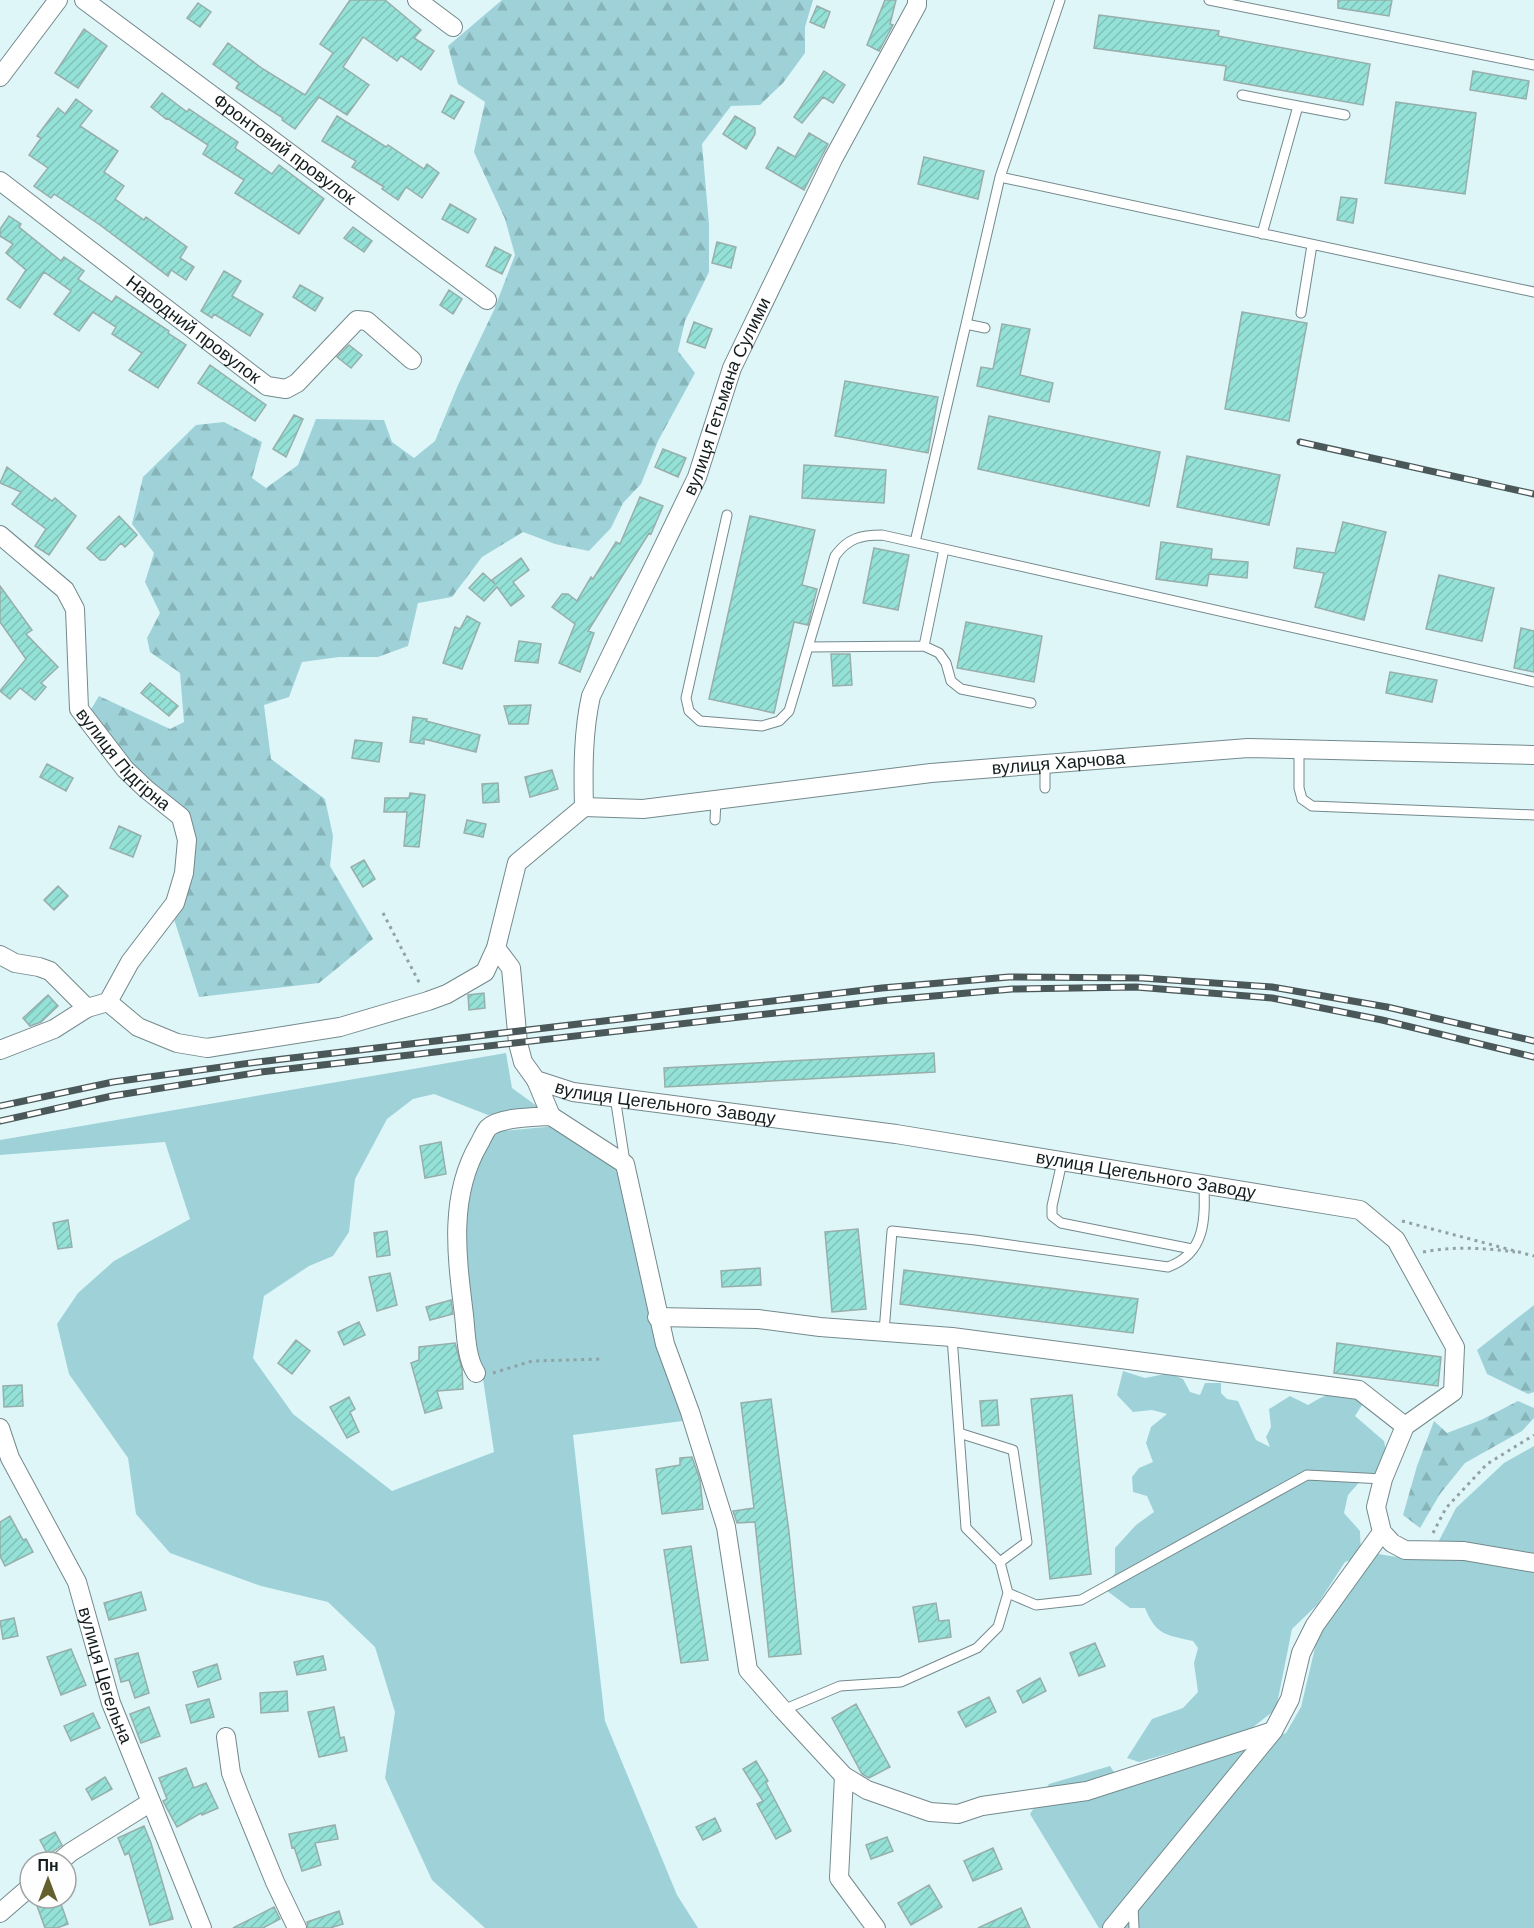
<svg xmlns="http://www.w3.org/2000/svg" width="1534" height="1928" viewBox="0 0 1534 1928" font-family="'DM Sans',sans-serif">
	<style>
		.grass { fill: #9ed2d8 }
		.forest { fill: url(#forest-firs) }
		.building { fill: url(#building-hatch); stroke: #98aeaa; stroke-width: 1.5 }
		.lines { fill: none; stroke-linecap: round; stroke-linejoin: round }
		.lane-casing { stroke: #74898c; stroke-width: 11 }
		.street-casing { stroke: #74898c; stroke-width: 20 }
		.path { stroke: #90a2a4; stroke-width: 3; stroke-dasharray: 3 4.5; stroke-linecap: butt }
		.lane { stroke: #fff; stroke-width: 9 }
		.street { stroke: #fff; stroke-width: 18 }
		.rail-casing { stroke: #4b5859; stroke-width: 7 }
		.rail { stroke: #fefefe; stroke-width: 4.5; stroke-dasharray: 14; stroke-linecap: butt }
		.labels { text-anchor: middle; stroke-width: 4.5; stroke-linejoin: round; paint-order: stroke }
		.street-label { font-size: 18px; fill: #151e1f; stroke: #fefefe }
	</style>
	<defs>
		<pattern id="forest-firs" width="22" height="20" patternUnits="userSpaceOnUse" patternTransform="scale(1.5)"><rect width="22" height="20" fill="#9ed2d8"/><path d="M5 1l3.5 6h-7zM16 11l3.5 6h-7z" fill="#87b4b9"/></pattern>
		<pattern id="building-hatch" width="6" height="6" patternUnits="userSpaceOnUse" patternTransform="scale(1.5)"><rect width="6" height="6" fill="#94e1d7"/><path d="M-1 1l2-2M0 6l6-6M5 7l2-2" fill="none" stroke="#7fc1b8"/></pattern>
	</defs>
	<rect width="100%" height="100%" fill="#dff6f9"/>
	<path class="grass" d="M506,1053l6,35 29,21 -53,6 -54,-21 -21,5 -26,20 -32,60 -6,53 -16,24 -24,10 -45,30 -11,62 40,56 99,77 102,-39 -11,-73 -11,-39 -9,-87 3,-54 11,-37 16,-30 63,-6 63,45 32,151 32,99 -110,14 32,286 72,174 21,33h-213l-53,-48 -47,-102 10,-66 -20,-65 -47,-45 -67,-16 -91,-33 -34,-39 -8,-56 -59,-84 -12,-50 21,-31 36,-32 76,-42 -25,-77 -165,13v-15z
		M1123,1371l22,7 25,-5 13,6 7,13 10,3 5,-12h16v10l6,6 11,2 18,39 14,7 -4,-10 5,-10 -2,-18 21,-13 18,9c20,-12 37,-20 56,-3l-9,14 29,25 3,16 -10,15 -13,5 -16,18 -4,18 16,18 1,25 -16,6 -28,43 -25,24 -16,80 -28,22 -109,31 -12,-4 25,-39 31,-11 15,-16 -4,-29 4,-15 -5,-7c-27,-6 -37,-6 -48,-33h-15l-27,-20 12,-15v-25l21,-23 18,-13 -7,-16 -14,-4 -1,-15 7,-9 14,-6 -7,-19 5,-16 16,-13 -15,-4 -19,2 -16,-17z
		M1534,1446v482h-435l-69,-114 19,-30 61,-18 14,21 162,-54 15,-26 18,-76 53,-78 31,5 28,-2 25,-48 48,-45z"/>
	<path class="forest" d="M502,0h311l-8,27v26l-22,30 -23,22 -29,1 -29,38 7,80v48l-24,49 -7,30 17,22 -37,68 -17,43 -18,19 -12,25 -22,23 -34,-7 -32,-12 -41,25 -30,40 -34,6 -10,43 -30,11h-39l-37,5 -13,35 -25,8 7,54 54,40 8,37 -3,30 43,73 -54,44 -120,14 -26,-81 20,-77 -103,-128 9,-15 71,33 14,-7 -4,-49 -30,-21 -3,-14 13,-25 -15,-31 9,-29 -22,-29 11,-47 53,-52 28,-3 38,20 -10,36 14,10 32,-23 18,-46 68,1 8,22 22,16 21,-17 23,-56 36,-75 21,-55 -10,-36 -31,-67 11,-50 -27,-18 -10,-38z
		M1534,1305v87l-6,2 -41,-20 -10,-24z
		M1518,1401l16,7v10l-12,13 -57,32 -25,31 -20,34 -17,-13 14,-49 17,-45 13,12 34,-13z"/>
	<path class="building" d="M350,0h35l36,30 -7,8 20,13 -13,19 -20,-14 -4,5 -34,-24 -20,30 26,18 -22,30 -28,-18 -24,32 -13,-9 1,-2 -47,-30 3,-5 -26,-19 15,-21 35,26 42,26 28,-42 -13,-9z
		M885,0h11l-6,24 3,1 -14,26 -12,-6z
		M1338,0h54l-3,16 -51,-8z
		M198,3l13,9 -11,15 -13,-9z
		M817,6l13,6 -6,16 -14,-6z
		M1099,15l120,16 -1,5 152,28 -7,41 -139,-25 2,-14 -132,-18z
		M84,29l23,17 -29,42 -23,-15z
		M824,71l21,14 -12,18 -10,-6 -21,26 -8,-6z
		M1473,71l56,10 -3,18 -56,-9z
		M162,93l25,19 2,-3 49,33 -3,6 37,26 7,-9 45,34 -25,35 -64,-41 9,-13 -41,-26 5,-9 -41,-27 -1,1 -15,-12z
		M451,95l13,7 -10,17 -12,-7z
		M76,99l16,12 -12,15 38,25 -14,21 20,14 -9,13 29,21 2,-3 41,30 -7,11 14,9 -8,13 -15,-10 -3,6 -68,-51 -46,-31 -3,4 -17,-12 14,-18 -19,-13 12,-17 -4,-2 21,-28 7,6z
		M1396,102l80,11 -11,81 -80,-11z
		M337,116l49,31 2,-2 36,24 3,-5 12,9 -17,25 -16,-11 -8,13 -16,-11 2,-2 -32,-20 4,-6 -34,-20z
		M735,116l20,12v6l-9,15 -23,-15z
		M809,133l19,11 -24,46 -38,-22 12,-21 17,10z
		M924,157l60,14 -6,28 -60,-15z
		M1341,197l16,2 -4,24 -16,-3z
		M450,204l26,15 -8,14 -26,-14z
		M9,216l12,8 -2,3 42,34 3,-4 20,14 -6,8 34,23 4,-6 53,35 -1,2 18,12 -28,43 -29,-18 13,-17 -30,-19 4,-7 -23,-15 -14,19 -25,-17 17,-23 -27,-19 -24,36 -13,-9 19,-29 -20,-17 7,-9 -13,-8v-7z
		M353,227l19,14 -8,11 -20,-14z
		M717,242l19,5 -5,21 -19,-5z
		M495,247l16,8 -9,19 -16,-8z
		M224,271l17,10 -9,15 31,18 -13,22 -36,-22 -2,4 -11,-7z
		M300,285l23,13 -8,13 -22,-14z
		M449,290l13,9 -9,15 -13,-9z
		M1242,312l65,11 -18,98 -64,-12z
		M694,322l18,7 -7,19 -18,-6z
		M1002,324l28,5 -10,46 33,8 -4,19 -72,-16 4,-19 12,2z
		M349,345l13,10 -11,13 -14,-11z
		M210,365l56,40 -11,16 -57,-38z
		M845,381l93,16 -10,56 -93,-17z
		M294,415l9,4 -17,38 -13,-8z
		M989,416l171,36 -11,54 -171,-37z
		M663,449l23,9 -8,19 -23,-10z
		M1187,456l93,19 -11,50 -92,-18z
		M804,465l82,5 -2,33 -82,-5z
		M7,467l45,34 3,-3 21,18 -27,39 -14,-9 11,-17 -34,-25 9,-12 -21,-9z
		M640,497l23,9 -12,28 -2,-1 -61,98 6,2 -14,39 -21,-9 16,-39 -23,-17 10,-13h6l9,7 14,-24 2,2 23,-37 4,2z
		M119,516l18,19 -12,12 -4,-4 -16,17h-5l-13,-12z
		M750,516l65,14 -13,55 15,4 -9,36 -14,-3 -20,91 -65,-14z
		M1343,522l43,10 -22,88 -49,-13 9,-34 -30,-5 3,-20 38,5z
		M1161,542l51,7 -1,10 37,3 -1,16 -38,-4 -2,12 -51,-7z
		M874,548l35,7 -11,55 -35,-7z
		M521,558l8,12 -16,12 11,14 -13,10 -14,-19 -13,14 -15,-13 14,-15 12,11 -3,-4z
		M1439,575l55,13 -12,53 -56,-12z
		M0,586l32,44 -6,4 32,33 -17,16 5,4 -11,13 -15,-12 -10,11 -10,-8 26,-32 -26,-37z
		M467,616l13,7 -18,46 -19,-6 12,-36 5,2z
		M966,622l76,14 -8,46 -77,-14z
		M1521,628l13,3v41l-20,-4z
		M519,641l22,3 -3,19 -23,-2z
		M831,654h19l2,31 -19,1z
		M1390,672l47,8 -5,22 -46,-9z
		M150,683l28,23 -9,10 -28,-23z
		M531,705l-3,19h-19l-5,-18z
		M413,717l14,2 -1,2 54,14 -4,17 -52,-13v5l-14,-2z
		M355,740l27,3 -3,19 -27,-4z
		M47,764l26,14 -7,13 -26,-14z
		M552,770l6,19 -28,8 -5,-20z
		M498,783l1,19 -16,1 -1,-19z
		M410,793l15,2 -6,52 -15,-1 3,-34h-23l1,-14h24z
		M467,820l19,4 -3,13 -19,-4z
		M119,826l22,10 -8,21 -23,-9z
		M364,860l11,19 -12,8 -12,-20z
		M58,886l10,10 -14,14 -10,-10z
		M484,993l1,15 -16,2 -1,-15z
		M48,995l10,11 -17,16 -11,4 -7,-8z
		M934,1053l1,19 -270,15 -1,-19z
		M441,1142l5,32 -21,4 -5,-32z
		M68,1220l4,27 -14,2 -5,-26z
		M858,1229l8,80 -34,3 -7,-80z
		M387,1231l3,24 -13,2 -3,-24z
		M760,1268l1,17 -39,2 -1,-16z
		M904,1270l234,29 -5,34 -233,-29z
		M390,1273l7,32 -20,6 -8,-34z
		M451,1300l2,14 -23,6 -4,-13z
		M359,1322l6,13 -21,10 -6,-13z
		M296,1340l14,11 -18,23 -14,-11z
		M455,1343l7,26 1,20 -26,2 5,17 -17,5 -14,-50 8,-3v-13z
		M1337,1343l104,14 -3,29 -104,-13z
		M22,1385l1,21 -19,1 -1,-21z
		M1072,1395l19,179 -41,5 -19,-180z
		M349,1397l6,12 -5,3 9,20 -12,6 -17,-31z
		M771,1399l18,133 12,122 -32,3 -14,-135 -18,1 -4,-12 21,-3 -13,-105z
		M997,1400l2,25 -17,1 -2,-25z
		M692,1457l8,23 3,29 -41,5 -6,-45 24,-4v-7z
		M10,1516l13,24 3,-1 7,13 -28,14 -5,-10v-34z
		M691,1546l17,114 -27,3 -17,-113z
		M141,1592l5,18 -37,10 -5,-17z
		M936,1603l3,18 10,-1 2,17 -32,5 -6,-35z
		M14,1618l4,18 -15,3 -3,-18z
		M1095,1643l10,23 -26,10 -9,-23z
		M71,1649l15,36 -25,10 -14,-38z
		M138,1653l11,40 -14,5 -6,-18 -8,2 -6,-23z
		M323,1656l3,14 -29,5 -3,-13z
		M217,1664l4,15 -23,8 -5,-15z
		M1040,1678l6,13 -23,12 -6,-12z
		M287,1691l1,20 -27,2 -1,-20z
		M989,1697l7,15 -30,15 -8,-15z
		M209,1699l5,18 -23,6 -5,-18z
		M856,1704l34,63 -21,11 -7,-4 -30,-56z
		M149,1707l11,29 -19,7 -11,-29z
		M334,1707l6,31 4,-1 3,14 -28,6 -11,-45z
		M93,1713l7,15 -29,13 -7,-15z
		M756,1761l12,20 -2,2 25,48 -15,8 -19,-35 6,-3 -20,-32z
		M186,1768l8,20 12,-5 12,25 -16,7 -1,-2 -24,14 -14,-26 4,-2 -8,-21z
		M105,1777l7,12 -20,11 -6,-11z
		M715,1818l6,13 -18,9 -7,-13z
		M335,1825l3,14 -23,4 6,22 -19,6 -8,-24 -2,1 -3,-14z
		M144,1826l7,17 22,76 -23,6 -21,-72 -4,2 -7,-17z
		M55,1832l7,13 -14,10 -8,-15z
		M887,1837l6,14 -22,8 -5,-14z
		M993,1848l9,21 -29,12 -9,-20z
		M929,1885l13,22 -31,18 -13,-22z
		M51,1898h8l9,26 -11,4h-12l-9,-25z
		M274,1907l6,12 -17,9h-30z
		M1021,1908l9,20h-52z
		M339,1911l4,13 -13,4h-22l-1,-6z"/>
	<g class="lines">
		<defs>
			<path id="lane" d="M1209,0l325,65
				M1242,95l56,11
				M1000,177l60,-177
				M1262,234l36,-128 47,9
				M1301,313l11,-68
				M985,328l-19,-4 34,-147 534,115
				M727,515l-41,183 3,13 11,10 62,5 17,-5 10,-10 46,-155c13,-18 26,-21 47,-21l652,147
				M915,542l51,-218
				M924,646l20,-97
				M809,647l115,-1 15,7 7,10 5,18 10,8 70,14
				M1299,749v39l3,11 10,7 222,9
				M1045,764v24
				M715,820l1,-20
				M615,1097l10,65
				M1062,1162l-10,44v10l9,7 131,26
				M884,1332l8,-101 83,9 193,27c38,-14 37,-48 36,-82
				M952,1337l14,191 34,34 8,31 28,12 45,-5 226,-125 76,4
				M959,1433l54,17 14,92 -27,20
				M783,1710l57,-24 61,-4 76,-34 21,-21 10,-34
				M1133,1906l1,22"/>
			<g id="street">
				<path id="s1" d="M84,0l403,300"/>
				<path d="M417,0l36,27"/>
				<path d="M0,77l58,-77"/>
				<path id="s2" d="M0,181l267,205 19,3 11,-6 60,-63 10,1 45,39"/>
				<path id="s3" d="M0,535l65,55 10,19 4,100 46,60 21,20 35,28 6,23 -3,33 -9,30 -45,59 -22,40 -21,6 -37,-37 -11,-4 -24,-4 -15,-8"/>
				<path id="s4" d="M584,807l59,2 288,-36 317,-25 286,7"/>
				<path id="s5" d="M584,807c-1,-37 -1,-76 7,-111l106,-219 35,-109 101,-209 84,-154v-5"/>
				<path id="s6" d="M496,948l15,20 7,75 5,19 13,18 37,12 323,42 464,76 36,30 59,107 -2,45 -48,34 -22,53 -7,28 6,25 10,11 13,7 59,1 70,12"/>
				<path d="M108,1002l30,25 39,16 30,5 133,-21 88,-26 19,-7 38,-22 11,-24 21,-85 67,-56"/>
				<path d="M0,1050l54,-21 33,-21"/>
				<path d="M551,1116l74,48 40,180 25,68 36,115 22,143 35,40 61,66 23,14 63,22 28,2 24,-8 105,-15 186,-60"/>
				<path d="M657,1317l101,2 62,8 132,10 407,53 46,36"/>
				<path d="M476,1373c-10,-15 -10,-40 -12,-58 -7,-57 -16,-118 15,-171 3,-5 5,-11 9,-16 11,-11 47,-11 63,-12l-15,-36"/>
				<path id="s7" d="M0,1428l10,30 67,124 34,121 91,225"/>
				<path d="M226,1737l5,36 8,21 36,88 22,46"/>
				<path d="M844,1776l-5,102 37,50"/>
				<path d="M59,1862l12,-10 80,-50"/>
				<path d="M0,1913l30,-26"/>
				<path d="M1112,1928l161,-197 17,-32 11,-46 14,-28 67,-93"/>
			</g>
		</defs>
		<use href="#lane" class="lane-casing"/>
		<use href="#street" class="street-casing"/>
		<path class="path" d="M383,913l38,73
			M1402,1221l132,35
			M1423,1252c31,-6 62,-4 92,0
			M493,1373l39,-12 70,-2
			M1433,1533l13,-25 41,-44 47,-29"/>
		<use href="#lane" class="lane"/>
		<use href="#street" class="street"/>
		<defs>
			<path id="rail" d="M1300,442l234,52
				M0,1106l113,-24 145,-20 624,-74 127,-11 133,1 130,9 115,20 147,34
				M0,1121l112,-25 149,-24 628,-72 123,-11 124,-2 136,11 110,22 152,37"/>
		</defs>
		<use href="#rail" class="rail-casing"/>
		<use href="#rail" class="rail"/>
	</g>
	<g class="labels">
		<g class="street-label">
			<text dy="6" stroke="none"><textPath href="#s1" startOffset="250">Фронтовий провулок</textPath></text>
			<text dy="6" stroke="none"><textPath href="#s2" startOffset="244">Народний провулок</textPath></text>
			<text dy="6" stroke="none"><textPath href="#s5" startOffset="441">вулиця Гетьмана Сулими</textPath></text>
			<text dy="6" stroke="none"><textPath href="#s3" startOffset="274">вулиця Підгірна</textPath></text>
			<text dy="6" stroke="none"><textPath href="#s4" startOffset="477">вулиця Харчова</textPath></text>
			<text dy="6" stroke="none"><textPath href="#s6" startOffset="274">вулиця Цегельного Заводу</textPath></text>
			<text dy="6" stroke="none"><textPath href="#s6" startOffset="760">вулиця Цегельного Заводу</textPath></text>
			<text dy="6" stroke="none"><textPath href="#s7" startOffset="270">вулиця Цегельна</textPath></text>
		</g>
	</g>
	<g transform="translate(48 1880)"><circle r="28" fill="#fefefe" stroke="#a1a4a5" stroke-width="1.5"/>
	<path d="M0-4.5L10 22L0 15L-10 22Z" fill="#645f2c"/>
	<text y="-9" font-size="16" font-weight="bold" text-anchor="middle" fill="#151e1f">Пн</text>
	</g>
</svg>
